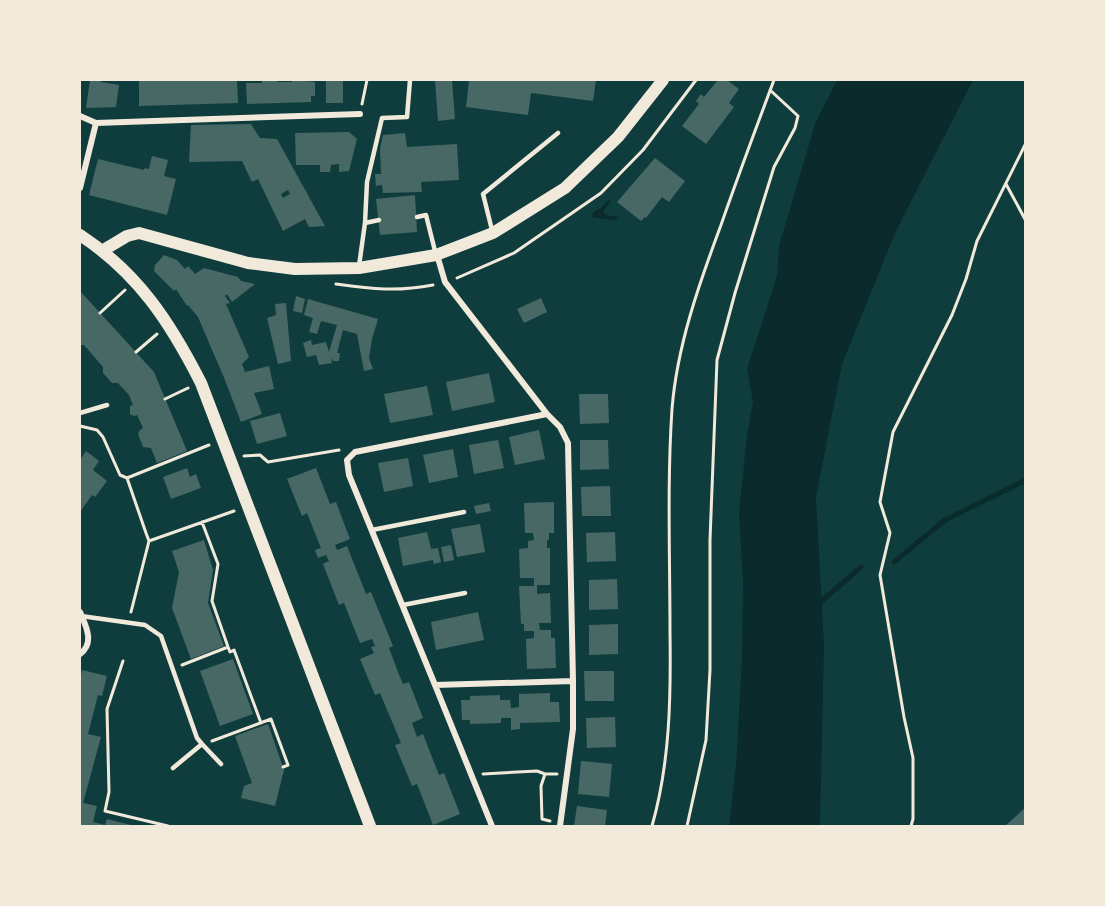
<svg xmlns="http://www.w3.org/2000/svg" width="1105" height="906" viewBox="0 0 1105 906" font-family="Manrope,sans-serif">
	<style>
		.water { fill: #0a2a2b }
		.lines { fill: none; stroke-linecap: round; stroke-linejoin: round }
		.stream { stroke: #0a2a2b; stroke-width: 5 }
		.building { fill: #486865; fill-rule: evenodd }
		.path { stroke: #f1e9da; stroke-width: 3 }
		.service { stroke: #f1e9da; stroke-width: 4.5 }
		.minor { stroke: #f1e9da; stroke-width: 6 }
		.secondary { stroke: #f1e9da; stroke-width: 12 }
	</style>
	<rect width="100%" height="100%" fill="#0f3d3e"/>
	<path class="water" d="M837,80h136l-77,151 -54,133 -26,133 8,148 -4,181h-91l7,-60 6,-106 1,-78 -4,-70 8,-76 6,-34 -6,-33 30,-93 2,-30 37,-125z
		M609,199l2,1 -8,12 2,3 15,2 -2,2c-8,2 -17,-1 -26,-2l1,-5 8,-4z"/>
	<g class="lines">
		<path class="stream" d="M894,562l51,-42 81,-40
			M817,605l44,-38"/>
	</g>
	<path class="building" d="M90,80h11v2l18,3 -3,22 -30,1z
		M139,80h98l1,23 -99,3z
		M262,80h16v2h14v-2l23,2v14h-4v6l-64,2 -1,-21h16z
		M326,80h17v23h-17z
		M435,80h17l3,39 -17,2z
		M469,80l48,1 79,-1 -3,21 -62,-8 -3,22 -62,-8z
		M718,80h9l12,9 -10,14 5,4 -28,37 -24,-18 17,-22 -3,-3 5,-7 3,3z
		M251,124l9,14 17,1 48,87 -16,1 -4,-8 -22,12 -25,-52 -6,3 -10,-21 -53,1 2,-37zM288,190l2,4 -7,4 -2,-4z
		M349,132l8,7 -8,32 -10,1v-8l-8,1 -1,7h-10v-7h-24l-1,-32z
		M405,133l2,14 50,-3 2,36 -38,2 1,10 -39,1 -1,-8 -6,1 -1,-12h6l-1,-25 3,-14z
		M152,156l16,4 -4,16 12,3 -9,36 -78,-20 9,-36 46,11 1,-2 4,1z
		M655,158l30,23 -16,21 -7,-5 -16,21 -1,-1 -4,4 -24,-19z
		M415,195l2,37 -37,3 -4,-36z
		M164,255l13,5 8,9 3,-3 7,8 9,-6 34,9 3,4 14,3 -23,18 -5,-8 -2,2 5,7 -4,1 23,53 -7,7 3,8 24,-6 5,23 -20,4 8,21 -21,8 -16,-42 -27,-63 -10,-12 -1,1 -11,-17 -2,2 -20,-20 1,-6z
		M80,291l74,81 33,79 -30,12 -6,-15 -8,-1 -5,-13 2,-4 3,-2 -6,-13 -3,1 -4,-2v-8l3,-1 -4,-10 -11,-12h-6l-9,-10v-6l-19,-22h-4z
		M296,296l9,3 -3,14 -9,-2z
		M541,298l6,14 -23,11 -7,-14z
		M308,299l70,20 -6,20 -3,19 4,11 -9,2 -7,-37 -14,-4 -6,23h3l-1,8h-6l-2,-3 1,5 -13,2 -3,-10 -9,2 -4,-14 8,-3 1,5 14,-3 3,10 8,-27 -16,-4 -4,13 -8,-2 4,-14 -9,-3z
		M286,303l5,58 -13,3 -11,-46 9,-3 -1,-11z
		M489,373l6,29 -43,9 -6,-29z
		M427,386l6,29 -43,8 -6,-29z
		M579,394h29l1,29 -29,1z
		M280,413l7,23 -30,8 -7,-23z
		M539,430l6,29 -30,6 -6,-28z
		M498,440l6,28 -30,6 -5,-29z
		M580,440h28l1,29 -29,1z
		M453,449l5,28 -29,6 -6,-28z
		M86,451l13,10 -6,9 14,11 -12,16 -3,-2 -12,17v-52z
		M408,458l5,28 -29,6 -6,-29z
		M187,468l3,9 6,-3 5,14 -30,11 -8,-22z
		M316,468l14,36 6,-2 14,37 -15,6 2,5 10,-4 19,48 5,-2 22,54 -4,2 9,24 5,12 6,-2 14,36 -11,5 5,14 6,-3 16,41 5,-2 16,41 -27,11 -16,-41 -5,2 -17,-41 6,-2 -21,-50 -5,2 -15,-36 14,-6 -3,-6 4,-1 -3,-7 -12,4 -16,-40 -5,2 -16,-41 6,-3 -3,-6 -8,3 -3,-8 6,-2 -14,-35 -5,3 -15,-37z
		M610,486l1,30h-29l-1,-29z
		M554,502v31h-5v7h-2v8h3v37h-13v9l13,-1 1,30h-12l1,7h11v8h4l1,30 -29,1 -1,-30 8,-1v-7h-10v-7h-3l-2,-38h15v-8h-14l-1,-29 9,-1v-7l6,-1 -1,-7h-8l-1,-30z
		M489,503l2,8 -15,3 -2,-8z
		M480,524l5,28 -28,5 -6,-28z
		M427,532l4,17 7,-1 3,14 -7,2 -1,-4 -30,6 -5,-28z
		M615,532l1,29 -29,1 -1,-29z
		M204,540l9,30 -5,33 16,43 -33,13 -19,-51 7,-36 -7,-21z
		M451,545l3,15 -10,2 -3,-15z
		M617,579l1,30 -29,1v-30z
		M478,612l6,28 -48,10 -5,-28z
		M618,624v30l-29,1v-30z
		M233,659l20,55 -33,12 -20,-55z
		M82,670l25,6 -5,20 -4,-1 -10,39 13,3 -18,66 14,3 -4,16 12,3 2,-6 28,7 -55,-1v-145z
		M584,671h30v30h-29z
		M550,693v9h9l1,20 -40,1v6l-9,1v-12h-10v5l-31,1v-4h-8l-1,-20h9v-4l30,-1v5h10l1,8 8,-1v-13z
		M615,717l1,30 -29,1 -1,-30z
		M268,724l16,46 -9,36 -34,-8 3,-12 8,-3 -17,-47z
		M581,761l31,3 -3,33 -31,-3z
		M577,806l30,4 -2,16h-31z
		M1026,807v19h-21z"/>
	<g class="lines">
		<path class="path" d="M362,104l5,-24
			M1006,184l20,37
			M457,278l57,-25 87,-60 42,-43 53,-70
			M336,284c36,5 61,8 97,1
			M100,313l25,-23
			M136,352l21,-18
			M165,399l23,-11
			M80,426l17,4 6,7 17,38 7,3 19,55 3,8 -18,71
			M244,456l16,-1 8,7 71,-12
			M127,478l82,-33
			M149,541l85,-30
			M228,647l2,5 4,-2 27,73
			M123,661l-16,48 2,83 -4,19 63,15
			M182,665l46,-18 -16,-46 6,-37 -16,-42
			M212,741l59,-22 17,46 -5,2
			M483,774l54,-3 8,3h12
			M545,774l-4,12 1,33 8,2
			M652,826c18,-63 19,-129 18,-194 0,-74 -3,-149 2,-223 5,-63 27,-125 49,-184 17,-49 35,-97 53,-145
			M687,826l19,-86 4,-70v-130l7,-180 18,-67 39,-126 21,-39 3,-12 -28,-26
			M911,826l2,-7v-61l-9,-41 -24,-142 10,-42 -10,-31 13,-70 59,-117 14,-36 11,-38 49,-98"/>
		<path class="service" d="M417,217l9,-2 10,40
			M365,223l2,-41 15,-64 25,-1 3,-37
			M492,230l-9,-36 75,-61
			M359,266l6,-43 14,-3
			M80,413l27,-8
			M372,530l92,-18
			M403,605l62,-12
			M81,616l64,9 16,11 36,102 5,6 -29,24
			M202,744l19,20"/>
		<path class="minor" d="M80,116l16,7 264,-9
			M80,188l16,-65
			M437,255l8,27 102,132 13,13 8,16 5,238 -138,4 -86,-210 -2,-15 8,-8 192,-38
			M80,612c6,14 15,31 0,42
			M435,685l57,141
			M560,826l13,-97v-48"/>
		<path class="secondary" d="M80,235c58,38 90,87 121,148l169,443
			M102,251l25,-15 12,-3 109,30 47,6 64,-1 77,-13 57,-22 72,-45 53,-51 45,-57"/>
	</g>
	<rect width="1105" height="906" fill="none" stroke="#f1e9da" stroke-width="162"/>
</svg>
